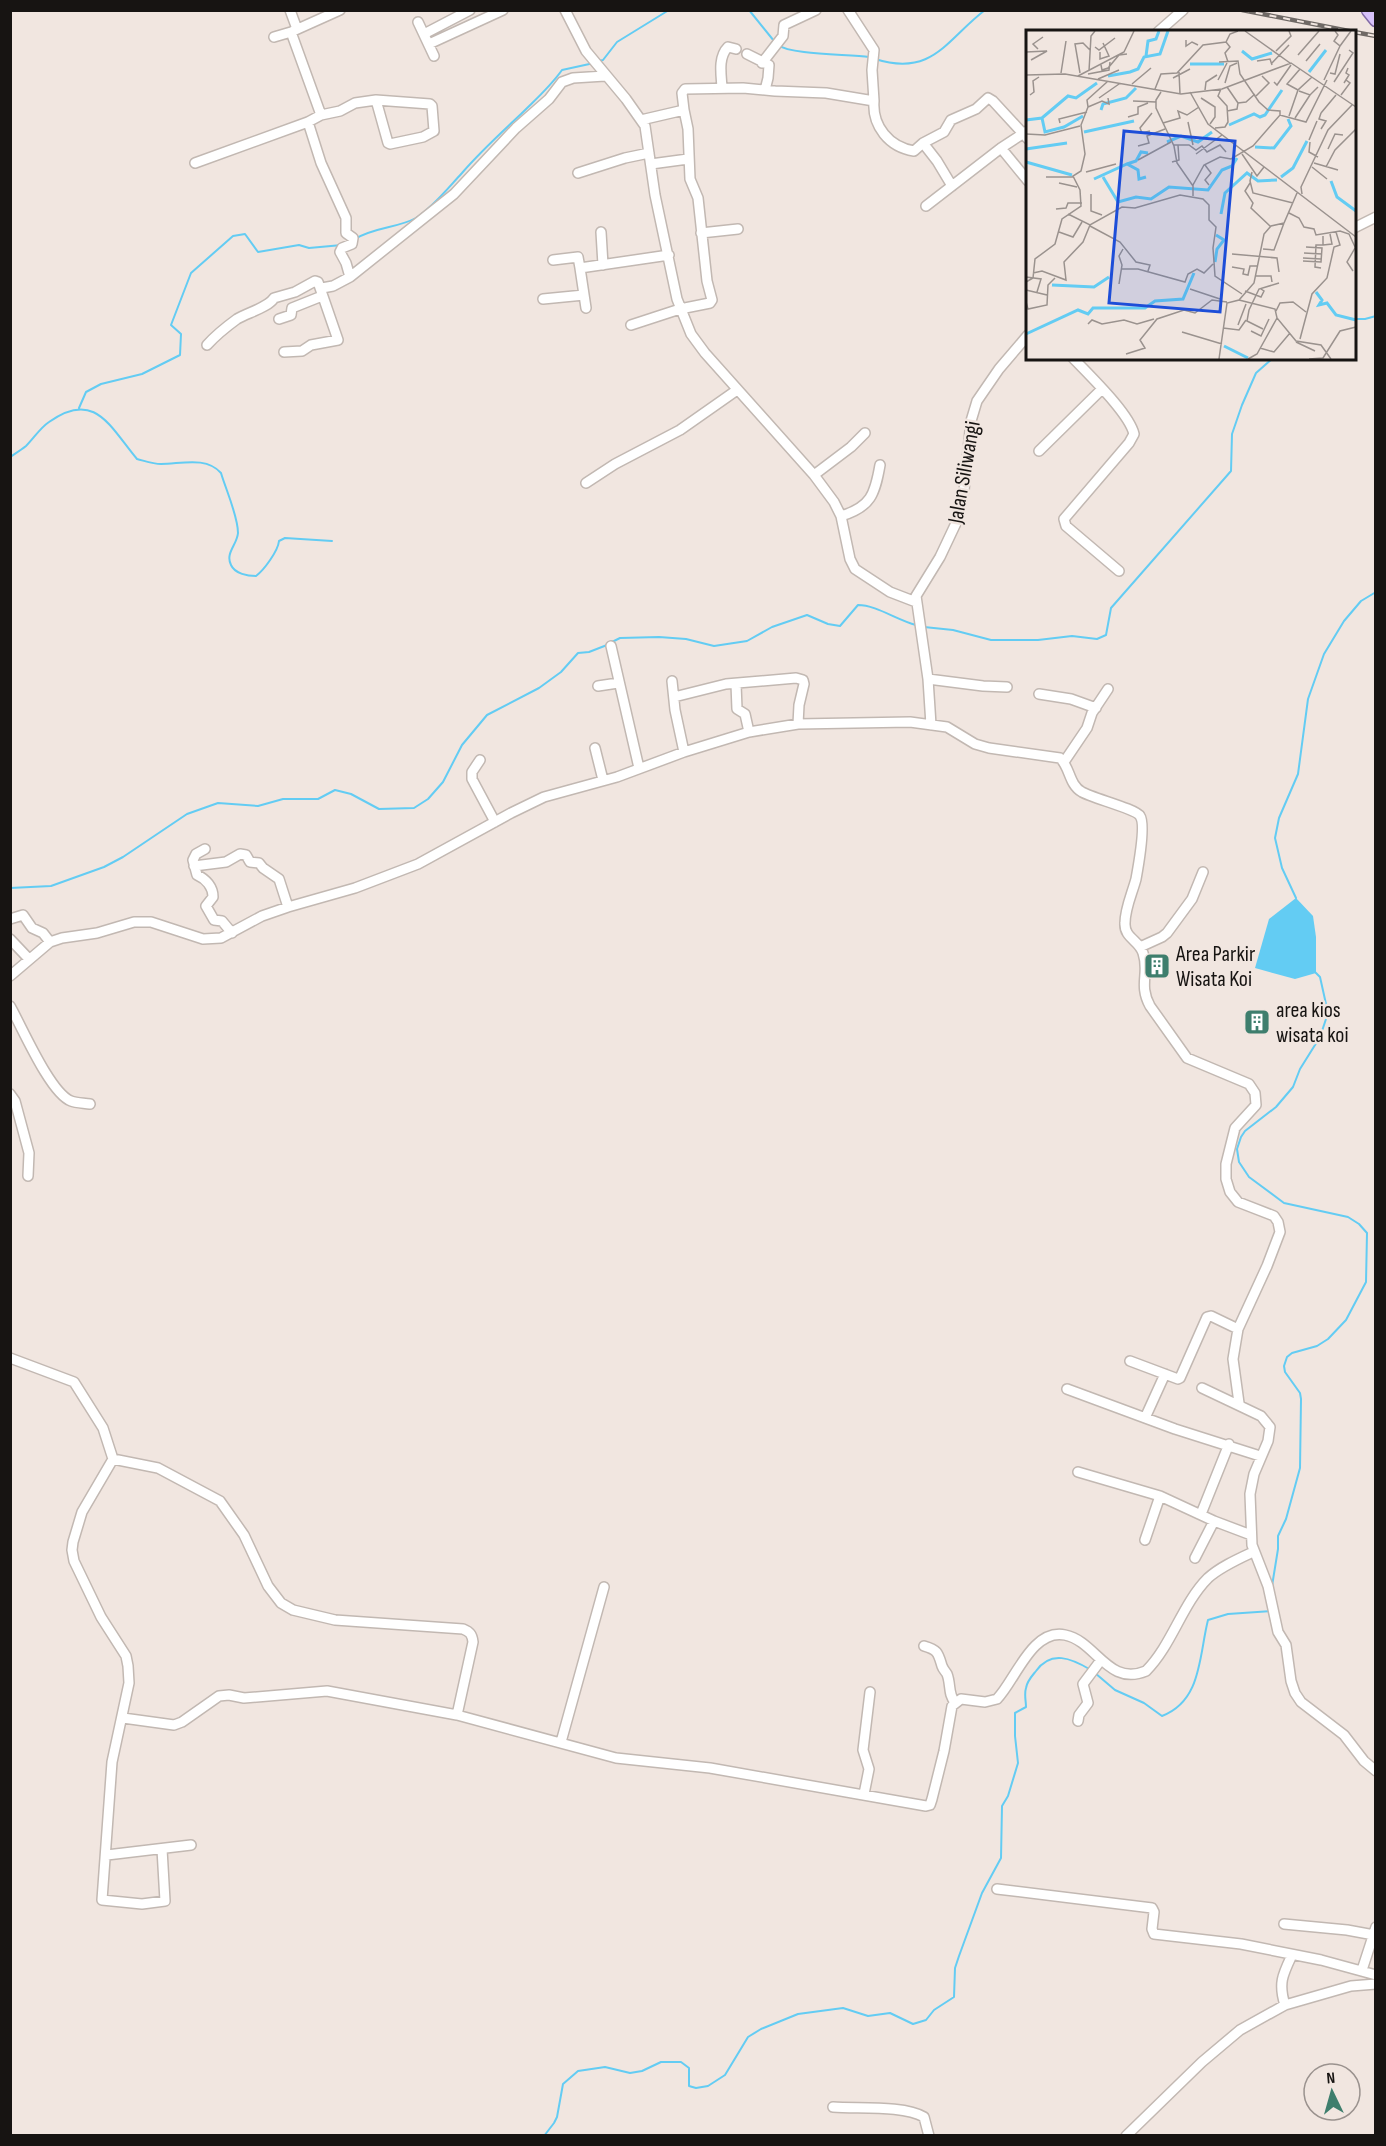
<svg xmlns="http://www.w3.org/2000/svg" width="1386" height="2146" viewBox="0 0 1386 2146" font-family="'Sofia Sans Condensed',sans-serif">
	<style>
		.water { fill: #63ccf3 }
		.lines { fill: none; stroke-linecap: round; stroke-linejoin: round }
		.stream { stroke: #63ccf3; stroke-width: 2 }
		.minor-casing { stroke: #c2b8b2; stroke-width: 12 }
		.major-casing { stroke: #826ba6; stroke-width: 15 }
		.minor { stroke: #fff; stroke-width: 9 }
		.major { stroke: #d7c2f9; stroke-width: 12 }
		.rail-casing { stroke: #6f6965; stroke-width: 4.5 }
		.rail { stroke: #f1e6e0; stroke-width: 2; stroke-dasharray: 7; stroke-linecap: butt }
		.labels { text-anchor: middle; stroke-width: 5; stroke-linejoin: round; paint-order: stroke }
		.street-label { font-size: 22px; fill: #171412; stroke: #f1e6e0 }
		.poi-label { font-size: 22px; fill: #171412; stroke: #f1e6e0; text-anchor: start }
		.inset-river { fill: none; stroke: #63ccf3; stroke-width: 3 }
		.inset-road { fill: none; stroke: #9a928e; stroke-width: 1.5 }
		.view { fill: #1d4ed8; fill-opacity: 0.15; stroke: #1d4ed8; stroke-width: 3 }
		.inset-edge { fill: none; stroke: #171412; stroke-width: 3 }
	</style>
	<rect width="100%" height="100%" fill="#f1e6e0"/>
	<path class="water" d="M1296,898l17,18 3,21v36l-21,6 -40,-11 14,-49z"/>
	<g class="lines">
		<path class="stream" d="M749,10l25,31
			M778,45c13,10 71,9 91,12
			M875,59c58,18 71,-19 110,-49
			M599,61l4,-1 14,-18 52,-32
			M355,239c19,-12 43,-11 61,-21 17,-11 32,-30 46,-45 18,-21 39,-40 59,-59 15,-15 29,-27 41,-44l32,-7
			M1354,319h11l11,-3
			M79,408l7,-16 15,-8 41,-10 38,-19 1,-21 -10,-9 20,-52 42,-37 12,-2 13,18 41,-7 10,3 33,-3
			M10,457c6,-4 11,-7 16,-11 8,-8 14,-18 23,-24 46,-33 61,5 88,37 8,2 16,5 24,5 20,0 45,-8 60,9 5,17 17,43 17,60 -1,12 -13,20 -7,32 4,9 17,11 25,11 8,-6 22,-25 23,-35l6,-3 47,3
			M924,627l29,3 38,10h47l34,-4 25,3 9,-4 5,-27 120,-137 1,-37 10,-29 14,-32 17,-15
			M612,642l8,-4 39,-1 27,2 28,7 33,-5 25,-14 35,-12 21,9 12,2 18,-21c18,0 39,15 58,20
			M10,888l41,-2 53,-19 19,-10 64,-43 31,-11 40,3 25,-7h35l17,-9 16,4 28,15 35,-1 14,-9 15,-17 19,-37 25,-30 52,-27 22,-16 17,-19 11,-1 18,-7
			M1296,898l-14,-30 -7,-30 4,-20 19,-44 10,-75 16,-45 20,-33 17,-20 15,-9
			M1272,1586l6,-37v-13l8,-17 14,-51 1,-69 -1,-6 -15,-21 -1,-6 3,-9 5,-4 25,-7 11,-7 18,-19 20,-38 1,-49 -8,-9 -11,-7 -64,-14 -35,-26 -10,-15 -2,-13 4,-12 4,-6 31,-24 17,-20 7,-18 20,-32 8,-24 -8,-36 -5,-5
			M1095,1673l20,17 29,13 18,13c40,-15 37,-61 46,-96l20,-6 44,-3
			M544,2136l10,-13 3,-6 6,-33 15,-13 27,-4 25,6 12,-2 19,-9h20l8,6v18l7,2 12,-2 17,-11 23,-38 13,-8 37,-15 45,-6 25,8 22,-3 23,11 13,-4 8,-10 20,-13 1,-29 4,-12 23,-63 19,-35 1,-52 6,-10 10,-33 -3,-27v-23l11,-6c0,-6 -2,-13 0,-19 1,-7 6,-12 10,-17 15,-21 35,-13 55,-1"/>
		<defs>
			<path id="minor" d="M290,10l7,19
				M565,10l21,41 40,48 19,27 10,69 22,104 14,35 14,19 109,122 20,27 7,14 9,43 5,10 35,23 26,10
				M848,10l26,40 -2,20 2,31
				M418,22l16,34
				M1158,32l25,-22
				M424,34l46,-24
				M274,37l17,-5
				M429,44l74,-34
				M747,54l22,11 -1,13 -3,12
				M762,63l21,-27 1,-11 32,-15
				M722,87c-1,-13 -4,-30 6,-40l8,2
				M321,115l19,-4 15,-8 21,-3 54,4 2,2 2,25 -11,6 -33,7 -2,-1 -12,-43
				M641,120l43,-10 -2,-17 3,-4 58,-1 32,3 51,2 48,8c-2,25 15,46 40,50l9,-8 21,-11 7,-12 25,-11 12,-11 5,3 35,38
				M308,122l13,41 25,55v15l7,5 -1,6 -10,4 -2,4 6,11 4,14
				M923,143l14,18 15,25
				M1001,148l27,33
				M195,163l113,-41 13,-7 -30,-83 49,-22
				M651,164l37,-5
				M578,173l47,-15 24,-5
				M926,206l75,-58 26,-17
				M1354,228l22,-11
				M601,232l2,33
				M701,233l37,-4
				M553,260l25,-3 2,11
				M322,288l11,-2 17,-9 104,-83 62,-66 33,-29 13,-17 11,-4 32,-2
				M543,299l41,-4
				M586,308l-6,-40 89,-13
				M279,319l12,-4 1,-7 30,-12
				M631,325l49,-16 30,-6 2,-3 -5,-19 -9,-83 -8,-19 -2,-50 -4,-19
				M207,345c9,-10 19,-18 30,-26 10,-6 32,-12 37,-21l21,-6 20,-11 3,1 20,58 -27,5 -9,6 -18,1
				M1073,358c16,17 56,55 61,76l-5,9 -65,76 2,7 53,45
				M1039,451l63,-62
				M814,475l37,-28 14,-14
				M586,483l29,-19 65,-34 57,-40
				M841,516c30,-9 34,-22 39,-51
				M611,646l28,122
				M928,679l55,7 24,1
				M672,681l3,29 9,42
				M736,684l1,25 8,5 4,18
				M598,686l20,-3
				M1039,694l32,5 25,9
				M674,697l52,-13 70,-6 7,2 1,4 -5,21 -1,19
				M931,725l-3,-46 -12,-83 24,-39 17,-36 7,-31 7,-69 6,-20 22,-32 29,-34
				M595,748l8,32
				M480,760l-8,12v7l23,43
				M1064,762l23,-34 5,-15 16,-24
				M205,849l-9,5 -3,6 4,15c9,4 16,12 16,22l-7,9 8,14 8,1 10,12
				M194,866l32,-4 14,-8 6,1 4,7 9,1 4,5 16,11 9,28
				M10,919l13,-4 9,13 11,5 7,9
				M10,939l19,20
				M1140,947l22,-10 5,-4 25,-34 11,-27
				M10,976l40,-34 12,-4 35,-5 37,-11h17l52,17 18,-1 41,-22 26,-9 67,-19 63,-24 93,-51 33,-16 73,-20 67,-25 65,-20 49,-8 112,-2 37,5 28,17 14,4 71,10c10,9 9,27 22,34 10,6 54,17 58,24 6,8 -2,52 -4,63 -4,15 -11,29 -11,44 -1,15 14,17 18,30 7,20 -5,31 7,53l37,52 62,26 6,9 1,12 -21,23 -9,36v15l4,13 8,10 36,14 4,6 2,10 -13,34 -29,63 -5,30 6,44 1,3 21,10 9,11 -2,14 -14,33 -4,20 2,51 16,41 10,46 8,13 5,36 4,12 6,9 43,33 20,26 12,10
				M10,1006c12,21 40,87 61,95 5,2 13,2 19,3
				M10,1094l5,7 14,52 -1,23
				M10,1358l64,24 29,46 10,31 45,9 62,33 24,34 24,51 13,17 12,7 42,10 128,9c7,3 9,5 10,13l-16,73
				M1130,1361l48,18 2,-1 27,-61 4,-1 27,13
				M1202,1388l38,18
				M1067,1389l108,40 85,27
				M1145,1418l20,-44
				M113,1459l-31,53 -9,30 -1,8 2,11 27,56 25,39 2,10 1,17 -17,79 -10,138 40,4 23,-3 -3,-52
				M1078,1472l82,24 54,25 37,14
				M1201,1514l28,-70
				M1145,1540l15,-44
				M1195,1558l19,-37
				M924,1646c14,4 14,7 18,20 1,3 3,5 5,8 4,10 1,21 8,28
				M123,1718l51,7 8,-3 37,-26 10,-1 15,3 83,-7 130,24 159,43 94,10 216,38 4,-1 2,-6 12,-48 8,-45 9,-7 24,3 12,-3c18,-18 35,-71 68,-64 31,6 43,52 81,36 26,-26 36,-67 62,-93 12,-11 30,-19 45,-26
				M1078,1721l1,-6 9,-12 -5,-19 18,-24
				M561,1742l43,-155
				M864,1794l5,-25 -6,-19 7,-58
				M107,1855l84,-10
				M997,1889l155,19 2,4 -2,17 2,5 87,10 80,16 55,15
				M1284,1924l63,6 27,5
				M1362,1970l14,-43
				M1285,2005c-7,-22 -2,-31 7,-50
				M833,2107c25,2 71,-2 91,10l5,19
				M1126,2136l76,-74 38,-32 45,-25 66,-19 25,-2"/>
			<path id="major" d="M1368,10l8,10"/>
		</defs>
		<use href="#minor" class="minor-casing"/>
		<use href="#major" class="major-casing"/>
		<use href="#minor" class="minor"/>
		<use href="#major" class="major"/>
		<defs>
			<path id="rail" d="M1242,10l112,22
				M1354,32l22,4"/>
		</defs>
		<use href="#rail" class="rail-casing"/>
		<use href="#rail" class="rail"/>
	</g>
	<defs>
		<symbol id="building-square" viewBox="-11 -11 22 22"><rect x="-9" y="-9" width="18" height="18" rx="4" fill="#3e7e6d" stroke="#f1e6e0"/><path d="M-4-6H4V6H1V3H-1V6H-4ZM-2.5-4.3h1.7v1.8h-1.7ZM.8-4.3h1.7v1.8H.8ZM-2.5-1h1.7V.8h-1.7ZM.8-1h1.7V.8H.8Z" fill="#fff"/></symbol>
	</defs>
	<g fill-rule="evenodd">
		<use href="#building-square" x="1142" y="951" width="30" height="30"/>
		<use href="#building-square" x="1242" y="1007" width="30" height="30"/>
	</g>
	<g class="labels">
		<g class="street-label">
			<text transform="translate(963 472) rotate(-80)" y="8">Jalan Siliwangi</text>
		</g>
		<g class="poi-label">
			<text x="1176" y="961">Area Parkir<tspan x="1176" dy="25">Wisata Koi</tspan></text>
			<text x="1276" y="1017">area kios<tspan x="1276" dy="25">wisata koi</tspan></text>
		</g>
	</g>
	<g transform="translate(1026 30)">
		<rect width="330" height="330" fill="#f1e6e0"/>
		<path class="inset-river" d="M216,21l10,8 20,-6M120,26l2,-15 8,-2 3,-8M164,34h34M283,42l17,-22M82,46l22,-4 8,-3 6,-12 16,-3 8,-23M75,80l2,-6 23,-6 10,-10M16,88l3,14 19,-5 19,-11M0,90l16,-2 26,-22 8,2 21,-15M203,95l25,-11 6,3 5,-2 17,-25M58,102l50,-11M141,112l14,-6 17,6 14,-10M229,117l19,1 17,-22 -3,-7M0,119l41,-6M0,132l46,13M101,134l9,-3 5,-9 7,1M77,147l15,25 18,-5 15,2 18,-12 39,3 14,-20 10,-4 5,-8M255,147l12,-9 14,-27M68,149l33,-15 11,6 1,9 7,-2M305,151l6,16 19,14M195,184l4,-21 22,-20 11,8 19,-1M189,232l2,-13 7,-9 -8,-5M26,255l42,2 15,-10M290,262l6,8 -3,5 8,-2 9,12 20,5M0,304l52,-24 10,4 5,-6h52l10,-7 28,-2 11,-26M198,316l24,12"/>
		<path class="inset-road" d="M219,1l45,32M160,10v6l6,-4 6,3M200,12l4,5 -5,6 3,9M314,16l11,-15M69,17l4,3 16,-12M12,19l-5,-5 10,-7M250,21l15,-15 -2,-5M0,22l21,-1 -16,9M74,22v7l9,-3 -6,-13M272,25l21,-24M231,31l13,-2 2,6M280,31l14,-17M193,32l19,-1 2,13 19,28 9,8 12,1v4M245,34l18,-19M75,35l1,5 6,-2 11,-13 8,-1M63,41l2,-35 4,-5M153,42l1,22M35,43l5,-32M54,43l-5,-29 8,-1 7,7M304,43l5,1 5,-20M62,44l21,-4 1,-8M0,45l39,-1 116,20 41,-5 69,-26 65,44M52,46l46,-24 10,-21M147,48l17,-9M72,49l21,-9M192,50l9,-17M298,50l16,-34 -6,-5 4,-6 -3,-4M248,52l3,3 14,-20M308,52l19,-29 -4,-3M199,53l5,-17 7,-3M318,53l5,-8 -3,-2 2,-5M106,54l19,-16M129,59l6,-15 16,-1 26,-28 23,-3 4,-8 8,-3M179,60l1,-8 11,-7M272,60l-11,-6 13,-15M273,61l11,4 8,-8M135,62l-5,8v8l18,38 3,17 16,23M164,62l18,32 148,113M4,65l4,-3 -1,-11 6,-4M315,65l9,-12 -4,-3M230,66l13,-13 -7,-7M73,68l20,-14M175,68l14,9v10l-5,7M107,71l23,1M212,73l8,-1 9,-8M62,77l14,-6 7,3 -1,-6M201,81l10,-2 1,-6 -11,-16M295,83l15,-18M263,86l9,-26 14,-13M102,87l10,-3v-7l10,-4M269,88l15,-23M162,92l5,23M34,93l-1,-4 28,-7M137,93l17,-5 -2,-7 9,4 12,-8M189,98l10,-1 3,-5 -1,-16 -9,-10 3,-7M295,99l5,-8 -7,-2 2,-6M124,101l-8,2 -2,-5 12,-15M0,104l19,1 35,-9M283,110l8,-19M284,112l-1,10 9,5M148,115h15l7,5 6,-4 5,6 13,-7 6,7M112,116l11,-3 -2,-7 18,-7M302,119l7,-15 8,1M170,124l26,-19M216,124l15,22 7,-9M112,130l33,-18M146,132l7,-2 -1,-15M288,133l24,7M179,135l6,8 -6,7 4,5M286,137l15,12M300,137l9,-17 21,-21M60,142l30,-8M226,142l-2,9 3,12 40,10M20,147h27M33,153l18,4M224,153l-5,8 8,12 -2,5 19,18M65,164v17l11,4M276,164l-1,-7 27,-57 24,-25M167,166v-11l11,-20 16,-8 11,2 22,-13 27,-31 26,7 21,-42M30,179l10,-1 2,-5h14M263,183l10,5 5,9 10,2 2,6 24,-4 9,3 7,15M42,184l22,11 32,-18 13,1 45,-13 23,4 6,6v15l7,7 -3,21 2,28 27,18M64,196l30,16 16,20 14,3 -2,6M33,202l14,5 9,-15M297,215l9,-1 -2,-10M237,219l11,1 10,-27M278,223l18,1M206,224l45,4 2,14M277,228l18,1M277,231l18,1 1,-14 -16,-1M206,237l12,2 -1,5 5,1 2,-9h7M295,238l-6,-1 1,-22h7v-9M96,239h16l47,13 3,-8 9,-5 7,4 9,-9M327,241l-6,-9 8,-14M7,243l9,-2 24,9 -2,-18 19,-20 7,-17M229,246h16l1,6M0,247l15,2 -4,13M0,252l7,-4 2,-19 20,-15 7,-25 19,-13 -1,-16 -7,-14 8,-5 4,-17 -4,-29 7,-18 -1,-7 20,-18M93,254l3,-19 -3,-9 4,-7M164,259l30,10M0,260l21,5M219,261l16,6 3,-6 -3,-2M213,270l36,9 2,9 19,23 25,4 10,14M0,272l2,7 19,-4 1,-20 7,-7M250,281l4,-8 13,-1 13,10M62,294l4,-4 10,4 22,-4 13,4 17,-5M212,295l8,-21M197,298l16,2 7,-10M237,299l-16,-8 2,-11 10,-21 20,-6M225,301l10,5 8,-17M156,302l40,12M274,309l12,-45 15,-16 7,-31 6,-2 -4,-13M270,312l19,9M234,318l14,4 16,-19M100,324l19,-6 -5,-8 17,-21 27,-9 11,3 17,-13 15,2M193,329l8,-56 12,-3 15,-17 10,-49 7,-8 13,-3 13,-30M222,329l9,-5 20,-36M283,329l14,-1 17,-27 16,-4"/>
		<path class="view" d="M98,101l111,10 -15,171 -111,-9z"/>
		<rect width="330" height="330" class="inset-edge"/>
	</g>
	<rect width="1386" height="2146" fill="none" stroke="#171412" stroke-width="24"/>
	<g transform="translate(1332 2092) rotate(355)"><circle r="28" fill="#f1e6e0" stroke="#9a928e" stroke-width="1.5"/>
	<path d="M0-4.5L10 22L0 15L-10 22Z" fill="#3e7e6d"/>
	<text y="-9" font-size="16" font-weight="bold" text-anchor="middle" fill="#171412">N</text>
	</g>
</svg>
